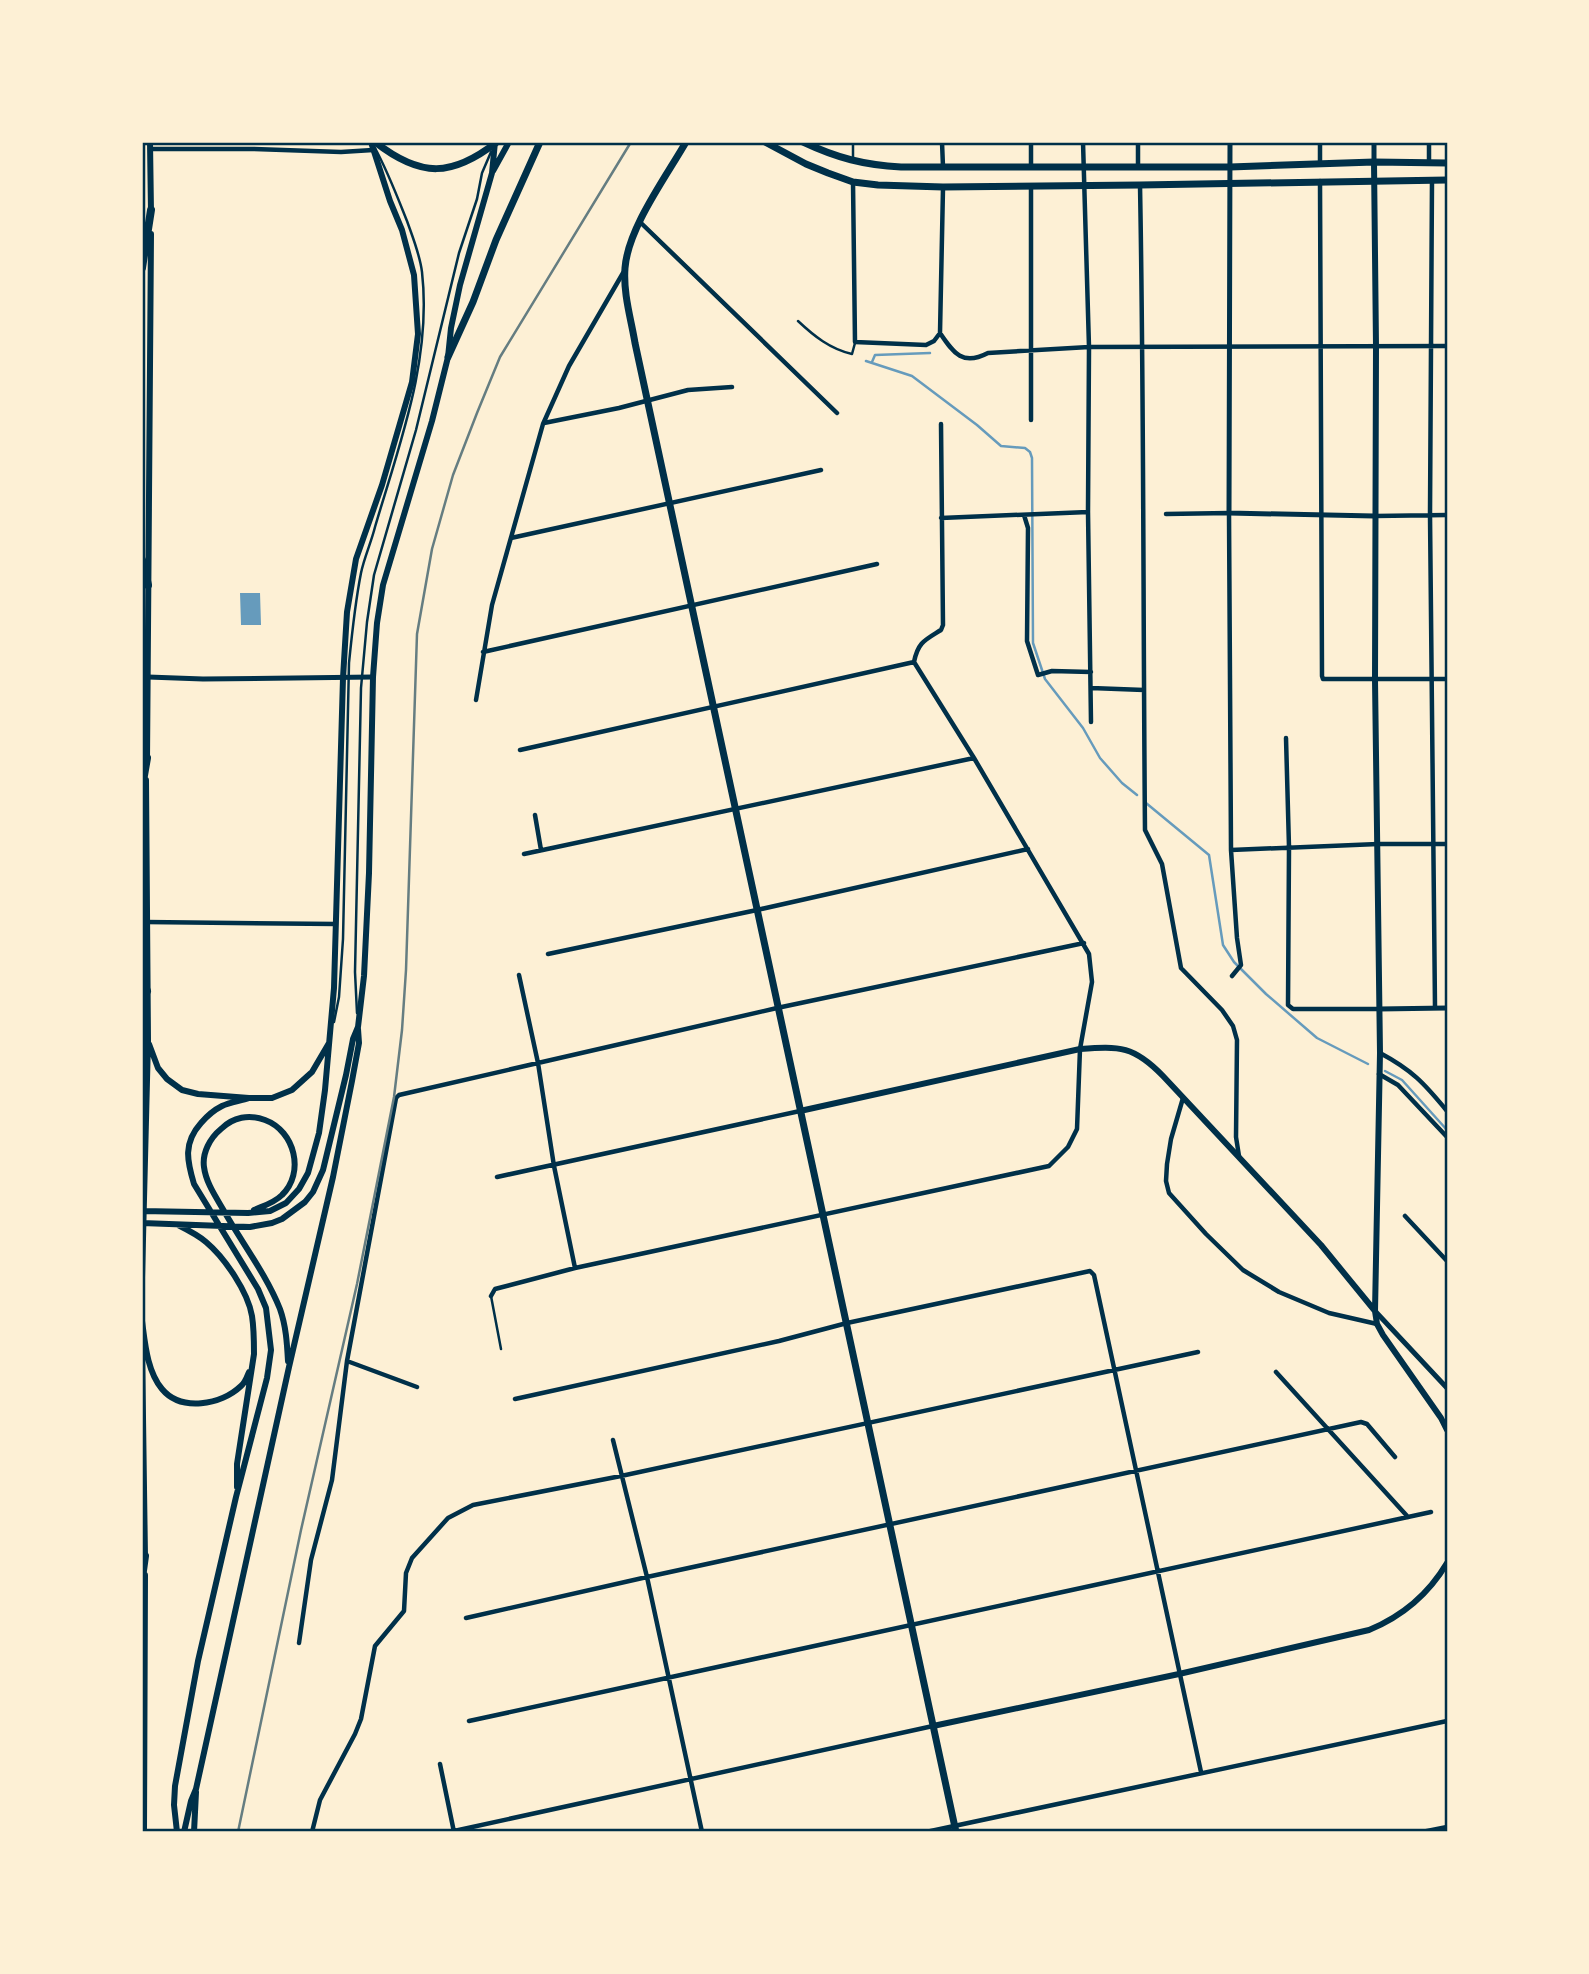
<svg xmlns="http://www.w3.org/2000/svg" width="1589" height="1974" viewBox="0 0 1589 1974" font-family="'Fira Sans',sans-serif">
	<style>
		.water { fill: #669bbc }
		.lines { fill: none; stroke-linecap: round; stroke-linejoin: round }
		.stream { stroke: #669bbc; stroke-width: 2.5 }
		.service { stroke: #003049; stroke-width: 2.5 }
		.minor { stroke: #003049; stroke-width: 4.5 }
		.tertiary { stroke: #003049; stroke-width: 5 }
		.secondary { stroke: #003049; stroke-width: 6 }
		.primary { stroke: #003049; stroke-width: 7 }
		.trunk { stroke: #003049; stroke-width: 8 }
		.rail { stroke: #657d81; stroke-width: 2.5 }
		.neatline { fill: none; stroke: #003049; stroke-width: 2.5 }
	</style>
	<rect width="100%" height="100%" fill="#fdf0d5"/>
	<path class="water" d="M240,593h20l1,32h-20z"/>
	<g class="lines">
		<path class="stream" d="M866,361l46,15 65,49 24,21 24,2 5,4 2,6 1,185 12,36 38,49 17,30 22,25 15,12
			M872,362l3,-7 55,-2
			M1146,803l63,52 14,90 11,17 32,32 51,44 51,26
			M1385,1071l17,9 45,50"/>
		<path class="service" d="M853,142v16
			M798,321c16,15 32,28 54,33l3,-11
			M357,1013l-2,-41 6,-284 6,-66 7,-47 42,-145 43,-177 18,-54 5,-26 9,-21
			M334,1022l5,-25 4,-58 6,-276c3,-30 6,-60 12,-90 3,-15 10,-30 14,-46 24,-82 57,-167 47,-255 -2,-17 -9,-34 -15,-51 -10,-25 -19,-49 -32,-73
			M491,1296l10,53"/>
		<path class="minor" d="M942,142l1,25
			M1083,142l6,205 -1,165 3,210
			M1320,142v22
			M1429,142v21
			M150,149h104l87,3 32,-2
			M1031,166v-24
			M1138,166v-24
			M1432,180l-2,335 5,492
			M1320,181l2,495 1,3h124
			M853,182l2,160 71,3 8,-4 6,-8c14,21 23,33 48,20l101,-6 358,-1
			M1140,185c4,215 3,430 5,645l17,34 19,104 41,42 11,16 4,14 -1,97 3,19
			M1031,186v234
			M640,222l197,191
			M940,333l3,-145
			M544,423l75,-15 69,-18 44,-3
			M1166,514l63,-1 2,337 6,88 4,27 -9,11
			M1024,515l4,13 -1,113 11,34 14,-4 39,1
			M1375,516l72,-1
			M941,518l147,-6
			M511,538l310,-68
			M483,652l394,-88
			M914,662c4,-20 11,-22 27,-32l2,-5 -2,-201
			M1091,688l53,2
			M476,700l16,-95 51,-181 26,-58 54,-93
			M1286,738l3,109 -1,158 5,4h86
			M520,750l394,-88
			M535,815l6,35
			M1231,850l147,-6h69
			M524,854l450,-96
			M146,922l190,2
			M548,954l209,-44 271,-61
			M519,975l19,88 16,103 21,102
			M1380,1053c32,17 44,30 67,58
			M1379,1074l19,11 49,52
			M1183,1098l-12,41 -4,25 -1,17 3,12 37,41 37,36 36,22 50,21 48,11
			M497,1177l303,-66
			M1405,1216l42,45
			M491,1296l4,-7 80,-21 474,-102 19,-19 9,-18 3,-80 12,-67 -3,-28 -115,-196 -60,-96
			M347,1361l70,26
			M1276,1372l132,145
			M515,1399l264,-58 68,-18 243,-52 4,4 107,497
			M613,1440l34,137 55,255
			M466,1618l181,-41 714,-155 6,2 28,33
			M299,1643l12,-83 21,-80 15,-119 49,-263 3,-3 378,-87 307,-65
			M469,1721l962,-209
			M440,1764l14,68
			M454,1831l479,-105
			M312,1832l8,-32 35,-66 6,-15 14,-73 29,-35 2,-38 6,-15 36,-40 25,-13 148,-29 577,-124
			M926,1832l521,-111
			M1422,1832l25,-5"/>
		<path class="tertiary" d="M1230,142l-1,371 145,3
			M1374,142v20
			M148,677l55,2 170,-2
			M1379,1009l68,-1
			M1375,1311l72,77"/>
		<path class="secondary" d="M150,142l1,70
			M1374,162l2,184 -1,334 5,373 -5,258 2,13 6,11 58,83 6,12
			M493,171l16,-29
			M147,762l4,-528
			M149,1044l9,24 9,11 15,11 16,4 51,4h23l20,-8 20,-18 17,-29
			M800,1111l280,-62c40,-3 54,-3 83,27l158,169 54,66
			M254,1210c9,-4 20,-7 28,-15 23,-22 13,-64 -17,-75 -16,-6 -32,-3 -44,9 -11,9 -19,24 -17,38 2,16 12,30 20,44 18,32 42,63 56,98 6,17 7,34 8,52
			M142,1211l106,2 22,-2 16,-8 13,-14 9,-16 11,-40 6,-43 9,-102 9,-310 4,-66 9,-53 26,-74 30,-103 6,-48 -4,-59 -12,-45 -12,-29 -19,-59
			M142,1223l108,4 22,-4 10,-4 23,-17 8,-10 10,-22 23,-95 7,-36 5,-12 6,-51 5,-103 4,-196 4,-54 6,-38 49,-164 16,-64 3,-29 9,-43 32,-112 3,-31
			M178,1225c10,5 20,10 28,17 19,16 42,50 46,74 2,13 2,26 2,38l-17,110v23
			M142,1278l6,-237 -2,-261
			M142,1321c3,22 5,50 20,68 19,23 59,16 79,-3 4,-3 6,-9 8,-14
			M142,1347l3,210
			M933,1726l246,-52 190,-44c34,-14 59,-35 78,-67
			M144,1832l1,-257
			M177,1832l-3,-27 1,-19 23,-125 38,-164 31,-119 4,-28 -5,-42 -8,-19 -64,-105c-7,-23 -11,-41 7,-61 6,-7 13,-13 21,-17 8,-4 19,-5 27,-8
			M184,1832l7,-31 5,-12 93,-422 44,-190 19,-96 7,-38 -1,-14
			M194,1832l2,-40"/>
		<path class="primary" d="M375,142c46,36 77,35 122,0
			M686,142c-20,35 -58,86 -61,126 -2,25 6,51 10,75l321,1489
			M765,142l41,22 22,9 25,9 25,3 65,2 197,-2 307,-5
			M803,142c34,16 61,23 98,25h329l144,-5 73,1
			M448,357l25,-55 23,-62 44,-98"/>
		<path class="trunk" d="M142,268l9,-58
			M142,560l6,25
			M142,787l5,-29
			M142,978l5,13
			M142,1578l3,-22"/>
		<path class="rail" d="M238,1832l63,-302 56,-246 37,-187 8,-67 4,-60 11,-336 15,-85 21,-74 24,-62 23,-56 131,-215"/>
	</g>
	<rect width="1589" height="1974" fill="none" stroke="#fdf0d5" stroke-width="287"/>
	<rect x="144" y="144" width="1302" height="1686" class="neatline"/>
</svg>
